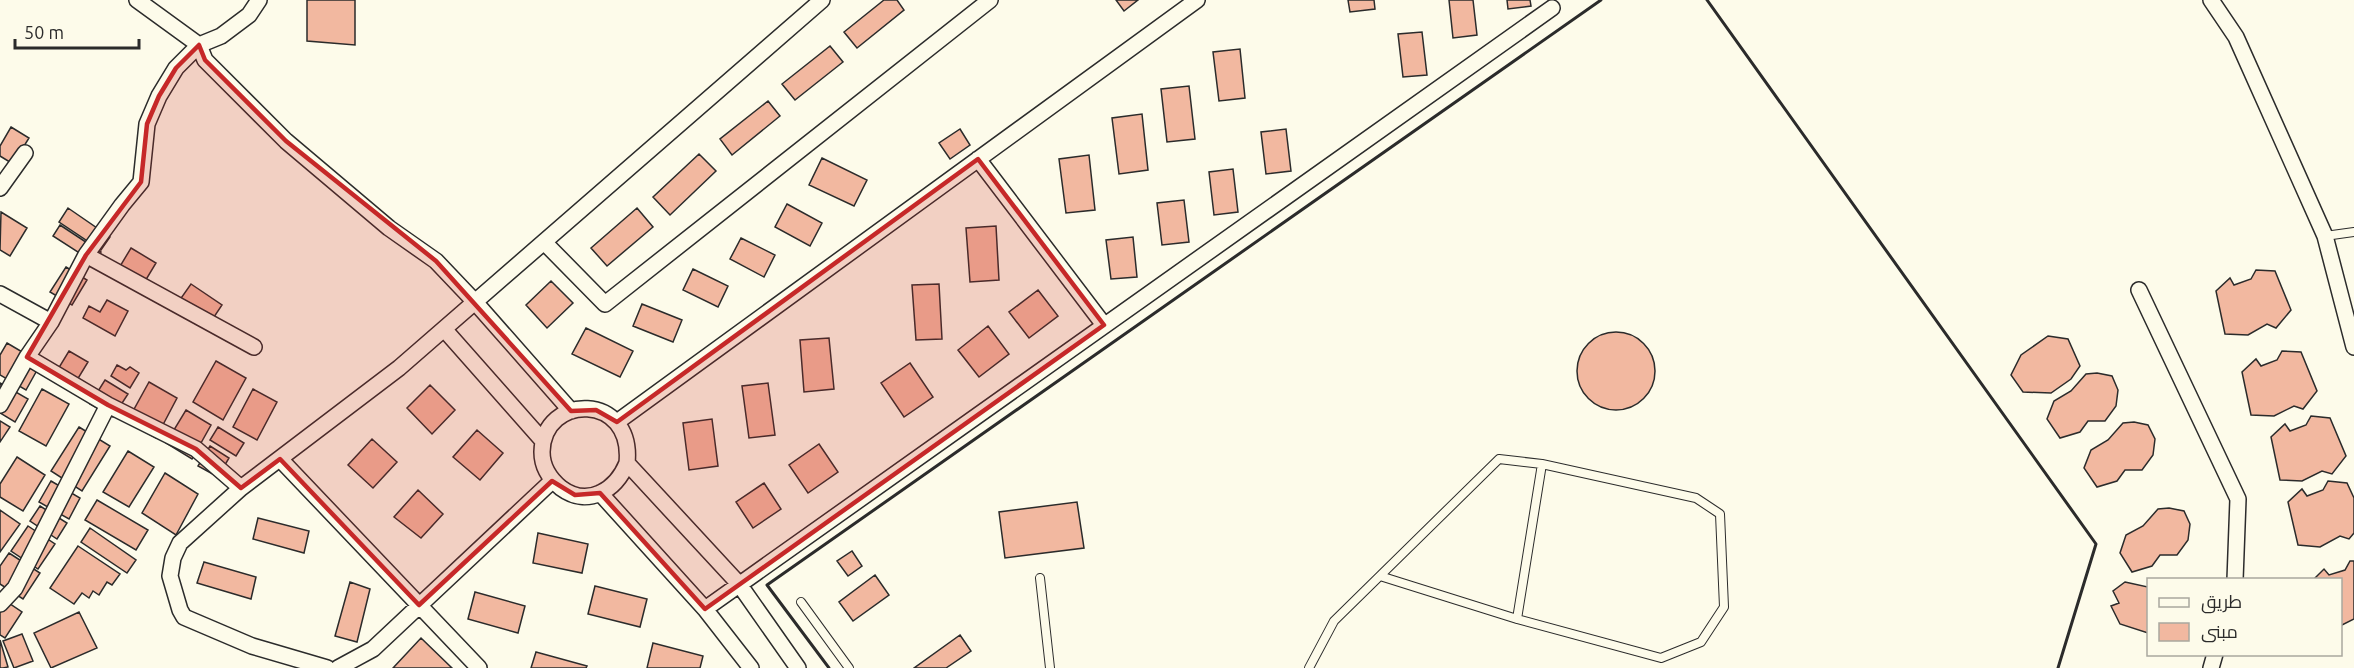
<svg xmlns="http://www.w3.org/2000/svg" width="2354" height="668" viewBox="0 0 2354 668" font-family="Ubuntu,Cairo,sans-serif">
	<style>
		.building { fill: #f2b8a0; stroke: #2b2b2b; stroke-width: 1.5 }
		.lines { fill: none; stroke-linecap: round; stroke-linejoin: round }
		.service-casing { stroke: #2b2b2b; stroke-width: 10 }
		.minor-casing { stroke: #2b2b2b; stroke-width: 18 }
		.service { stroke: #fdfbea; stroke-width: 8 }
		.minor { stroke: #fdfbea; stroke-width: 15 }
		.wall { stroke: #2b2b2b; stroke-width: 3 }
		.marked { fill: #c62828; fill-opacity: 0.2; stroke: #c62828; stroke-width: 4.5; stroke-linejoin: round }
	</style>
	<rect width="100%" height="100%" fill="#fdfbea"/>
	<path class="building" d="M307,0h48v45l-48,-4z
		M884,0h13l7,10 -47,38 -13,-16z
		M1116,0h22l-14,11z
		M1348,0h26l1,9 -25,3z
		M1449,0h24l4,35 -24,3z
		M1507,0h23l1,6 -23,3z
		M1422,32l5,43 -24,2 -5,-43z
		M830,46l13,16 -48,38 -13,-16z
		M1240,49l5,49 -26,3 -6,-49z
		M1189,86l6,53 -28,3 -6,-53z
		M768,101l12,15 -48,39 -12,-16z
		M1142,114l6,56 -29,4 -7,-56z
		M11,127l18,11 -16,26 -13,-8v-10z
		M960,129l10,16 -20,14 -11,-16z
		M1286,129l5,42 -25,3 -5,-42z
		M699,154l17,17 -46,44 -17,-18z
		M1089,155l6,55 -29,3 -7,-54z
		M822,158l45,22 -13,26 -45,-21z
		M1233,169l5,43 -24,3 -5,-43z
		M1184,200l5,42 -27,3 -5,-42z
		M787,204l35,19 -12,23 -35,-19z
		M68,208l42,29 -9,13 -42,-28z
		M637,208l16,19 -46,39 -16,-18z
		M1,212l26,16 -17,28 -10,-6z
		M60,225l41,27 -6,11 -42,-27z
		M996,226l3,54 -29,2 -4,-54z
		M1133,237l4,40 -26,2 -5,-39z
		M741,238l34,17 -11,22 -34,-18z
		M131,248l25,15 -15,25 -25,-15z
		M66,267l21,13 -15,25 -22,-13z
		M693,269l35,17 -10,21 -35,-17z
		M2256,270l19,1 16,39 -15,18 -9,-4 -19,11 -23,-1 -9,-43 14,-13 4,7 17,-6z
		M551,281l22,22 -26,25 -21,-23z
		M191,284l31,21 -12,18 -31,-22z
		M939,284l3,55 -26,1 -4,-55z
		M1038,290l20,26 -29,22 -20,-26z
		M107,300l21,11 -13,25 -32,-18 6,-12 11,6z
		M642,304l40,16 -9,22 -40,-16z
		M988,326l21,28 -30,23 -21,-27z
		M586,328l47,23 -13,26 -48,-23z
		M1577 371a39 39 0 1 1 78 0a39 39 0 1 1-78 0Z
		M2048,336l20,3 12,27 -9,13 -20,14 -28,-1 -12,-17 10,-20z
		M829,338l5,51 -30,3 -4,-52z
		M7,343l34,20 -15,27 -26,-15v-20z
		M69,351l19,11 -17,28 -19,-11z
		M2282,351l19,1 16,39 -14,18 -9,-3 -20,10 -23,-1 -9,-43 14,-13 5,7 16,-6z
		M216,361l30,17 -23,42 -30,-18z
		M910,363l23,34 -29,20 -23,-34z
		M117,365l9,5 4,-3 9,6 -9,15 -19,-12z
		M2097,373l15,3 6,14 -2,16 -11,15h-17l-8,11 -20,6 -13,-19 7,-18 17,-10 15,-17z
		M105,380l23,14 -15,23 -23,-13z
		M149,382l28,16 -21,40 -29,-16z
		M0,383l28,16 -13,23 -15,-9z
		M768,383l7,52 -26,3 -7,-52z
		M430,385l25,25 -23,24 -25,-26z
		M42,389l27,15 -23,42 -27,-15z
		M253,389l24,13 -20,38 -24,-13z
		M186,410l25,15 -19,34 -26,-16z
		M2311,416l19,2 16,38 -14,18 -10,-3 -20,10 -22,-1 -9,-43 14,-13 5,7 16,-6z
		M712,419l6,47 -29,4 -6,-47z
		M0,421l10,6 -10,15z
		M2134,422l14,3 7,14 -2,16 -11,15h-17l-8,11 -20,6 -13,-19 7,-18 17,-10 15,-17z
		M79,427l31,19 -28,45 -31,-20z
		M218,427l26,16 -8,13 -26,-16z
		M477,430l26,23 -23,27 -27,-23z
		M372,439l25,23 -24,26 -25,-23z
		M819,444l19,28 -30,21 -19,-28z
		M210,446l19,12 -11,19 -20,-11z
		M128,451l26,16 -25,40 -26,-15z
		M17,457l28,18 -22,36 -23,-14v-13z
		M165,473l33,21 -22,41 -34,-22z
		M51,481l29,17 -11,21 -30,-17z
		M2328,481l19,2 7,15v35l-5,6 -9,-3 -20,11 -22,-2 -10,-43 14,-13 5,7 16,-6z
		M764,483l17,26 -28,19 -17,-26z
		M418,490l25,24 -22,24 -27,-21z
		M97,500l51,30 -12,20 -51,-30z
		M1077,502l7,46 -79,10 -6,-46z
		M40,506l27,17 -10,16 -27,-18z
		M2169,508l15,3 6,13 -2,16 -11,15h-17l-8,11 -20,6 -12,-19 6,-18 17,-9 15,-17z
		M0,510l20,14 -20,28z
		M258,518l51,13 -5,22 -51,-14z
		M28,526l27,18 -17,25 -27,-18z
		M90,528l46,32 -9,13 -46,-31z
		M538,533l50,11 -6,29 -49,-10z
		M78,546l42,28 -8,11 -5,-3 -8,13 -6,-4 -4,7 -7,-5 -8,11 -24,-16z
		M852,551l10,15 -14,10 -11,-15z
		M9,553l31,20 -17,26 -23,-15v-18z
		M2350,561h4v58l-14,7v-46h-27l11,-11 5,6 16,-5z
		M204,562l52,15 -5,22 -54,-16z
		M875,575l14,20 -36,26 -14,-19z
		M350,582l20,7 -13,53 -22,-6z
		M2125,582l23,5v46l-28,-9 -9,-18 8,-3 -6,-12z
		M595,586l52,13 -7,28 -52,-13z
		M475,592l50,14 -7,27 -50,-14z
		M0,597l22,15 -17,26 -5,-3z
		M79,612l18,36 -46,20 -17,-35z
		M22,634l11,27 -19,7 -11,-27z
		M960,635l11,16 -25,17h-32z
		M421,638l31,30h-59z
		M0,640l8,27 -5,1h-3z
		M653,643l50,13 -3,12h-53z
		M536,652l51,14 -1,2h-55z"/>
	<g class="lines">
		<defs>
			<path id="service" d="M2325,236l29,-4
				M1040,578l10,90
				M801,602l48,66
				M1517,619l25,-155
				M1309,668l25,-47 165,-162 43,5 154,34 24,16 4,93 -23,35 -40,16 -144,-39 -137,-43"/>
			<path id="minor" d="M137,0l62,45 6,15 81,81 103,87 47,33 39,41 96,109
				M2211,0l25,37 89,199 29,111
				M978,159l126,166
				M0,188l25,-35
				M544,242l61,62 385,-304
				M86,255l36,-50 19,-23 6,-58 12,-28 17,-28 23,-23 22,-9 28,-21 10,-15
				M2139,290l99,209 -3,81
				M0,294l51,28
				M444,329l99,112
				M27,357l81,48 88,44 45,39
				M0,405l27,-48 24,-35 35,-67 168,92
				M617,422l580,-422
				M280,459l199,209
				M627,463c-11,27 -39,45 -66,25 -11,-9 -19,-21 -19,-36 1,-59 92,-60 85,11l112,121 59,84
				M600,493l105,116 46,59
				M0,604l15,-16 93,-183
				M705,609l847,-601
				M327,668l-75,-22 -68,-29 -4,-7 -10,-34 3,-18 7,-15 61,-55 158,-120 423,-368
				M338,668l35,-19 179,-168
				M2211,668l4,-14"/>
		</defs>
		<use href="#service" class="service-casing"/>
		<use href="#minor" class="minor-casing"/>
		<use href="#service" class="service"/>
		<use href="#minor" class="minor"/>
		<path class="wall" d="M1707,0l389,544 -38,124
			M829,668l-62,-83 834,-585"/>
	</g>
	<path class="marked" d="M199,45l6,15 81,81 150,120 135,150 25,-1 21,12 361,-263 126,166 -399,284 -105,-116 -25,2 -23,-14 -133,124 -139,-146 -39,29 -45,-39 -88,-44 -81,-48 59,-102 55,-73 6,-58 12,-28 17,-28z"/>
	<rect x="2147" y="578" width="195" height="78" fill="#fdfbea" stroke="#a9a89e" stroke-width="1.5"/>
	<rect x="2159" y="598" width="30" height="9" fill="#fdfbea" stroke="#a9a89e" stroke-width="1.5"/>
	<text x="2201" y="608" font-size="18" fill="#2b2b2b">طريق</text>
	<rect x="2159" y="623" width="30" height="18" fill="#f2b8a0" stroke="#a9a89e" stroke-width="1.5"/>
	<text x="2201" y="638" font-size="18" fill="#2b2b2b">مبنى</text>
	<path d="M15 39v9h124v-9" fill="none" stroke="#2b2b2b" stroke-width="3"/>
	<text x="24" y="39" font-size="18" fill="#2b2b2b" stroke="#fdfbea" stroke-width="4.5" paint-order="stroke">50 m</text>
</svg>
